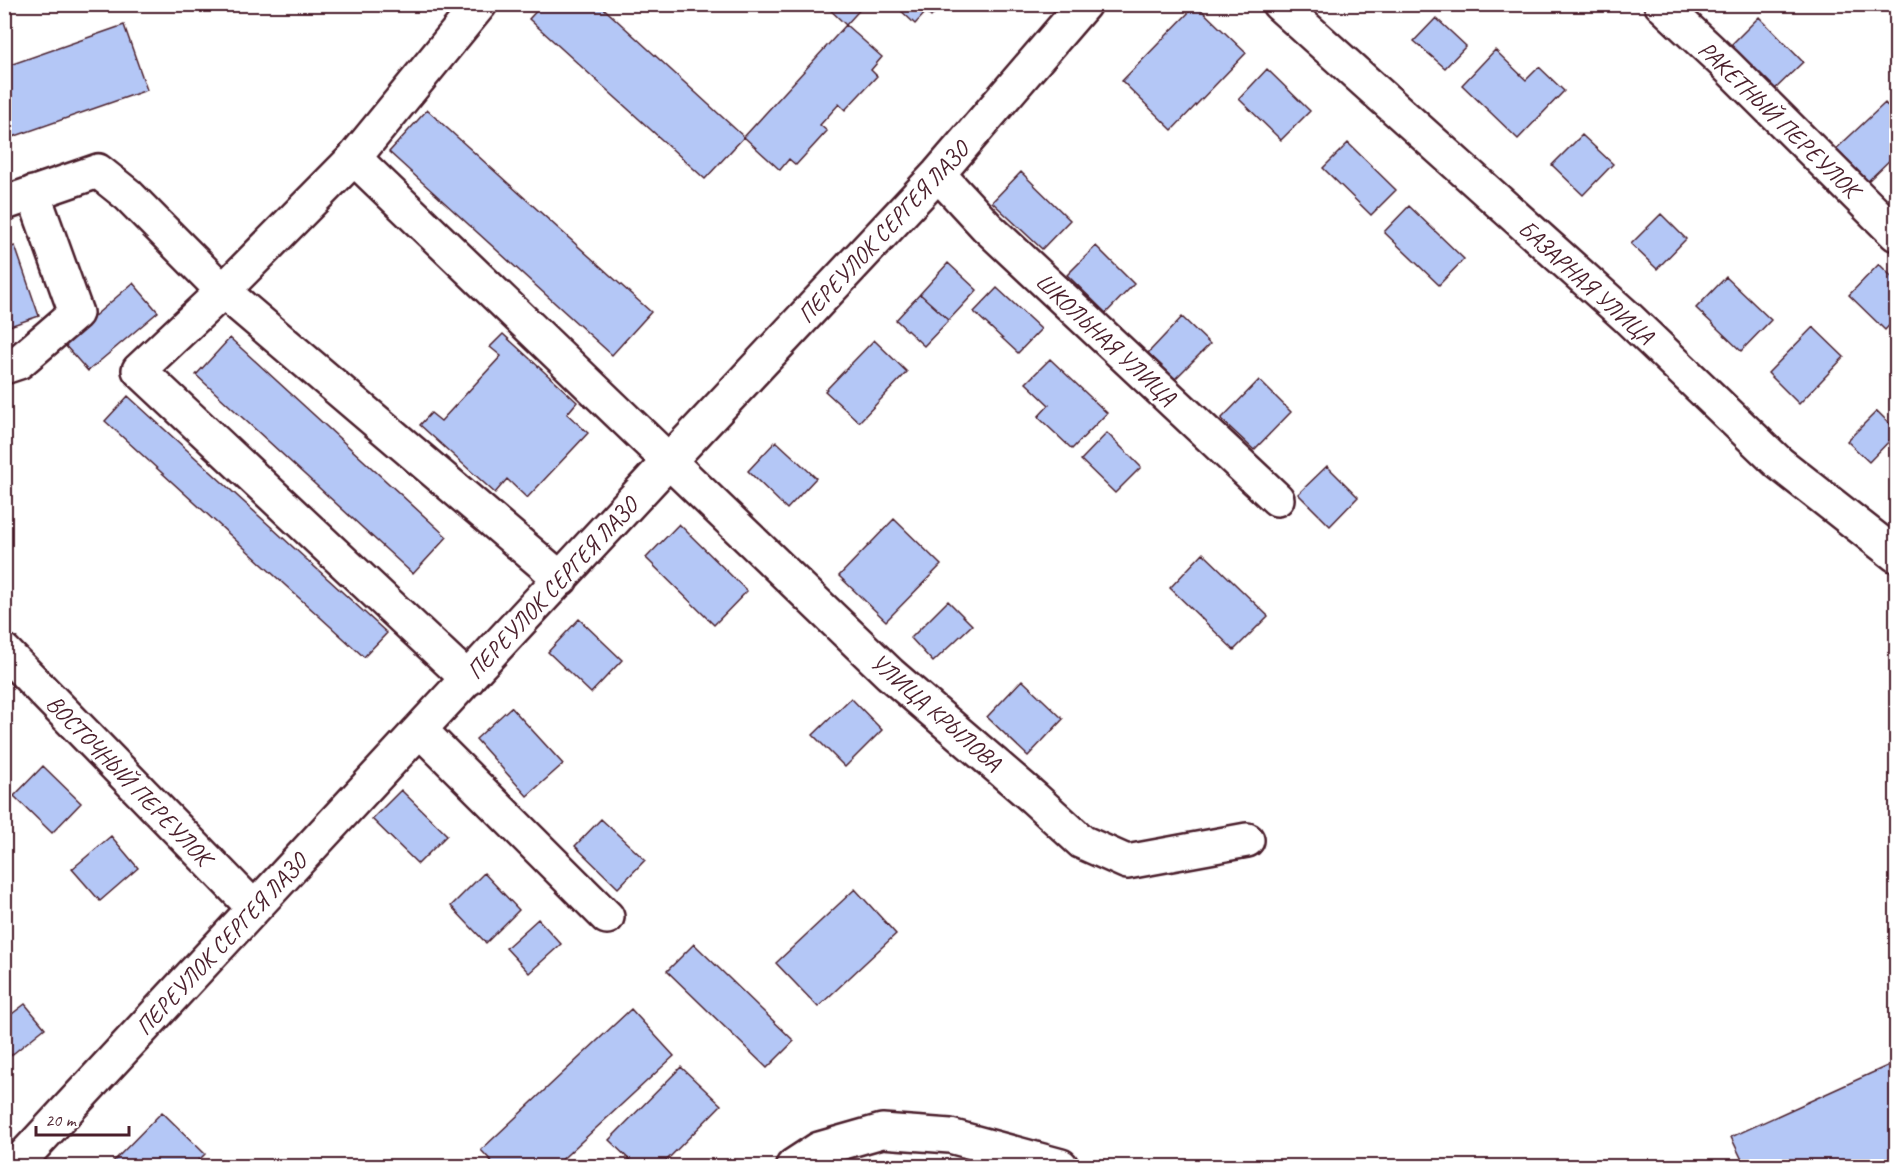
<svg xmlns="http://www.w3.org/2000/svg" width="1901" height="1171" viewBox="0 0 1901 1171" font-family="Caveat,sans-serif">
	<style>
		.building { fill: #b4c7f6; stroke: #4a1f2b; stroke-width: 1.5 }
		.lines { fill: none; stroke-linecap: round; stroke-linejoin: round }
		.minor-casing { stroke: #4a1f2b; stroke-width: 38 }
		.minor { stroke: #fff; stroke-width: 33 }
		.labels { text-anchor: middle; stroke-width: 4.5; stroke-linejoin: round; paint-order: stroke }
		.street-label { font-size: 24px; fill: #4a1f2b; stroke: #fff }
	</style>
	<rect width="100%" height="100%" fill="#fff"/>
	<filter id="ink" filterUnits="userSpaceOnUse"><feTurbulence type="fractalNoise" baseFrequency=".0167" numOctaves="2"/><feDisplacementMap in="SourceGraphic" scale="12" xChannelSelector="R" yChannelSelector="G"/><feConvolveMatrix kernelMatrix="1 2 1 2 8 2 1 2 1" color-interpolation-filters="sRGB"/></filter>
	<g filter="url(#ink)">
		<path class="building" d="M543,4h56l145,133 -39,42 -176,-160z
			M824,4h41l-19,21z
			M894,4h48l-11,13 -5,-5 -11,12z
			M1196,5l50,48 -74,77 -50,-49z
			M1759,17l44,45 -31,30 -44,-44z
			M1436,18l30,28 -21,22 -31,-27z
			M124,25l23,65 -143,50v-73z
			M846,25l36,32 -11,13 6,6 -32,34 -6,-6 -19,21 7,6 -31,34 -7,-6 -9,11 -36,-33z
			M1495,50l31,30 13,-13 25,24 -46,48 -56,-54z
			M1267,69l43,42 -29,29 -42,-41z
			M1885,103l11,13v38l-29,28 -31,-33z
			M427,110l224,202 -39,43 -223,-203z
			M1582,135l31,29 -30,31 -31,-30z
			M1348,143l48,47 -25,25 -48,-47z
			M1021,172l49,48 -28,29 -50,-47z
			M1409,206l55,53 -25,26 -55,-53z
			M1661,214l25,25 -29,30 -26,-25z
			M15,246l24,70 -35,12v-79z
			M1096,246l38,38 -28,29 -39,-38z
			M948,263l29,27 -28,30 -29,-26z
			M1879,264l17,17v37l-11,12 -36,-35z
			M1726,277l45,43 -30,31 -45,-43z
			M133,283l25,29 -70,59 -25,-28z
			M997,288l44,41 -23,24 -44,-41z
			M920,294l29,26 -25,26 -28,-26z
			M1182,317l28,27 -35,35 -27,-26z
			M1813,327l31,30 -45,47 -31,-31z
			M503,334l74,68 -10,12 21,19 -61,65 -20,-19 -12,14 -75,-68 11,-12 10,8 60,-65 -11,-9z
			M230,338l217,199 -34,37 -217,-199z
			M874,340l33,32 -48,50 -34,-31z
			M1050,359l57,54 -35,36 -34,-32 11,-12 -23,-22z
			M1259,380l32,32 -37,38 -33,-31z
			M128,396l259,237 -23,24 -259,-236z
			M1877,411l19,19v4l-27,28 -22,-21z
			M1107,433l34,34 -26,26 -34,-33z
			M776,441l40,37 -29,31 -39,-38z
			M1327,466l31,31 -28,29 -32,-32z
			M894,519l47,46 -55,56 -47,-45z
			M679,524l68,67 -33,34 -68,-67z
			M1203,553l65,63 -34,34 -64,-62z
			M948,601l24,24 -39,37 -22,-24z
			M579,619l43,41 -31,33 -43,-41z
			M1022,680l41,39 -35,37 -41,-39z
			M851,698l31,32 -37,37 -32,-32z
			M511,707l52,57 -36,32 -51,-57z
			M43,766l38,37 -29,30 -38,-37z
			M401,790l46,45 -29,29 -46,-45z
			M601,819l44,41 -27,28 -43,-42z
			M111,836l27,32 -38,33 -28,-32z
			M484,873l35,37 -33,33 -35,-37z
			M855,889l41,45 -78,73 -42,-44z
			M538,919l23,25 -32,29 -23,-25z
			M694,944l100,97 -27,27 -100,-97z
			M25,1004l20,24 -41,33v-41z
			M631,1009l43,47 -119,110h-59l-15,-16z
			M1896,1062v104h-151l-14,-29z
			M681,1067l40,38 -60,61h-25l-27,-26z
			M162,1112l43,42 -12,12h-84z"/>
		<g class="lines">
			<defs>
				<path id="minor" d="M1279,4l349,314 151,145 117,92
					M1661,4l63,59 172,171
					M354,158l536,516 144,124 48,44 45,20 120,-22
					M938,174l49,53 290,272
					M8,202l90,-31 30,24 95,96 338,288
					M4,367l15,-5 57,-49 -43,-120
					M4,651l250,257
					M468,679l-329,-309 84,-79 131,-133 126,-154
					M420,730l187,187
					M15,1166l654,-705 269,-287 146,-170
					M793,1166l26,-17 63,-18 68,5 111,30"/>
			</defs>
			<use href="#minor" class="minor-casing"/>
			<use href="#minor" class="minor"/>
		</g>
	</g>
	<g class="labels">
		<g class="street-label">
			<text transform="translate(1779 119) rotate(44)" y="8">РАКЕТНЫЙ ПЕРЕУЛОК</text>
			<text transform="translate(883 232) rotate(-47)" y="8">ПЕРЕУЛОК СЕРГЕЯ ЛАЗО</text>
			<text transform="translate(1586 282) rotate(42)" y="8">БАЗАРНАЯ УЛИЦА</text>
			<text transform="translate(1106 339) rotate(43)" y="8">ШКОЛЬНАЯ УЛИЦА</text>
			<text transform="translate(552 588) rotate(-47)" y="8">ПЕРЕУЛОК СЕРГЕЯ ЛАЗО</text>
			<text transform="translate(936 712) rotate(41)" y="8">УЛИЦА КРЫЛОВА</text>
			<text transform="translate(129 780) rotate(46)" y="8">ВОСТОЧНЫЙ ПЕРЕУЛОК</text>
			<text transform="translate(221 944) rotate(-47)" y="8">ПЕРЕУЛОК СЕРГЕЯ ЛАЗО</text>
		</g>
	</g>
	<rect width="1901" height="1171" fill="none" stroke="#fff" stroke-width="24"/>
	<rect x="12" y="12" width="1877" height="1147" fill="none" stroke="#4a1f2b" stroke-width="2" filter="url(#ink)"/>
	<path d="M36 1126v9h93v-9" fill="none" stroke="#4a1f2b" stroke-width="3"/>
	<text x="45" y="1126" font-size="18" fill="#4a1f2b" stroke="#ffffff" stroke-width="4.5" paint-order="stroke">20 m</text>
</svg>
